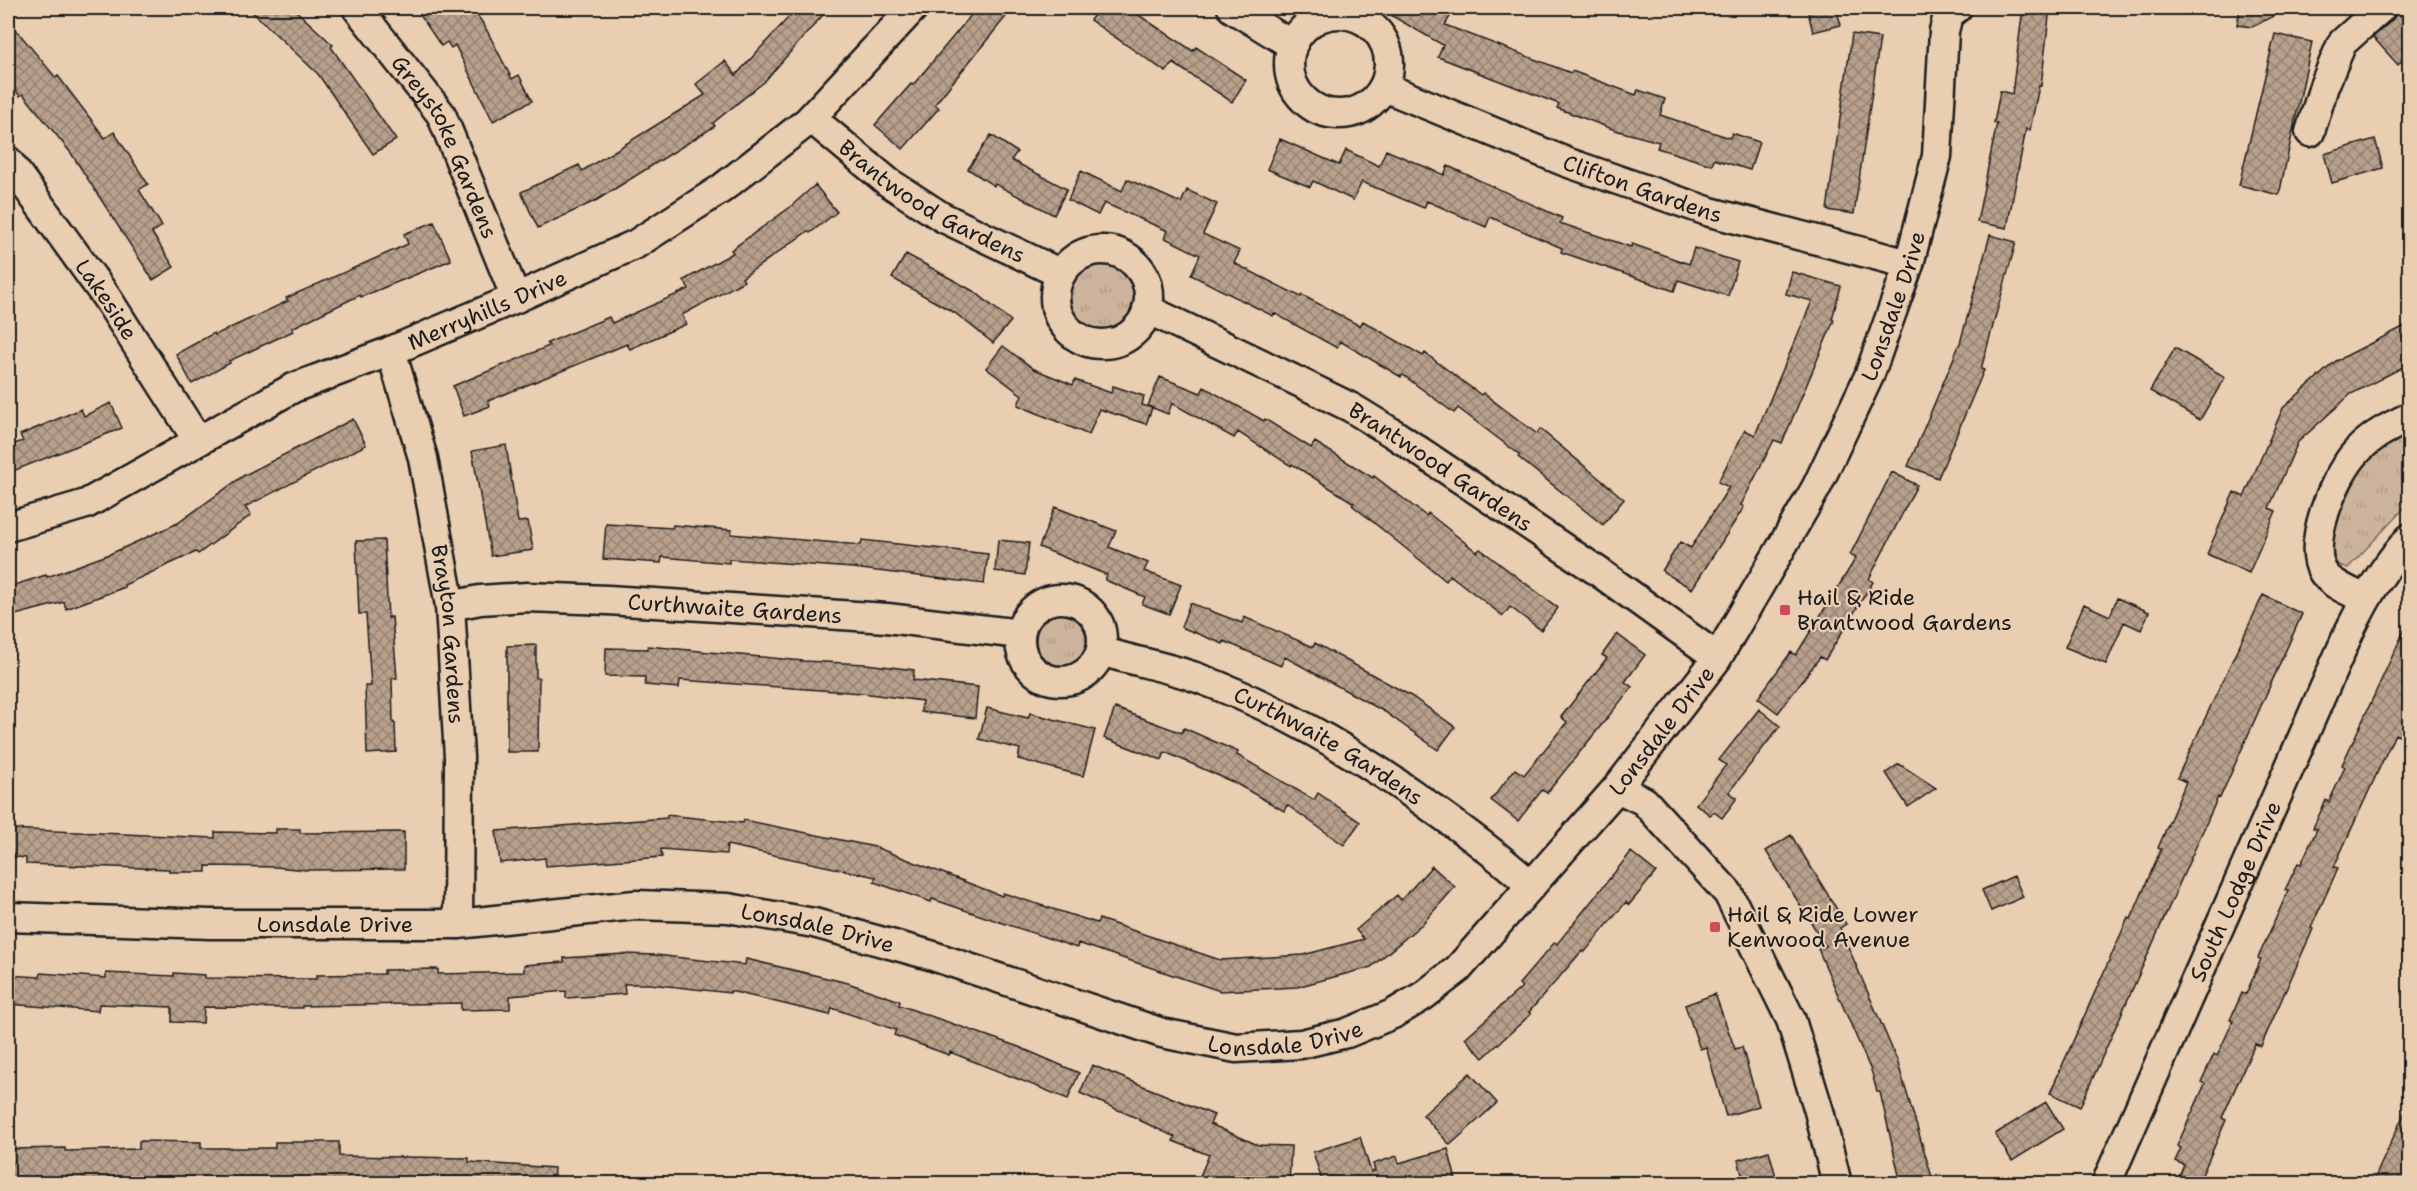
<svg xmlns="http://www.w3.org/2000/svg" width="2417" height="1191" viewBox="0 0 2417 1191" font-family="'Shantell Sans',sans-serif">
	<style>
		.grass { fill: url(#grass-tufts); stroke: #74685c; stroke-width: 1.5 }
		.building { fill: url(#building-cross-hatch); stroke: #1c1c1c; stroke-width: 1.5 }
		.lines { fill: none; stroke-linecap: round; stroke-linejoin: round }
		.street-casing { stroke: #1c1c1c; stroke-width: 33 }
		.street { stroke: #eaceb1; stroke-width: 28 }
		.poi-dot { fill: #d1495b; stroke: #eaceb1; stroke-width: 2 }
		.labels { text-anchor: middle; stroke-width: 4.5; stroke-linejoin: round; paint-order: stroke }
		.street-label { font-size: 22px; fill: #1c1c1c; stroke: #eaceb1 }
		.poi-label { font-size: 22px; fill: #1c1c1c; stroke: #eaceb1; text-anchor: start }
	</style>
	<defs>
		<pattern id="grass-tufts" width="24" height="20" patternUnits="userSpaceOnUse" patternTransform="scale(1.5)"><rect width="24" height="20" fill="#ccb49c"/><path d="M3 7l-1-3M5 7V3M7 7l1-3M15 17l-1-3M17 17v-4M19 17l1-3" fill="none" stroke="#af9a86"/></pattern>
		<pattern id="building-cross-hatch" width="8" height="8" patternUnits="userSpaceOnUse" patternTransform="scale(1.5)"><rect width="8" height="8" fill="#b8a18c"/><path d="M0 0l8 8M0 8l8-8" fill="none" stroke="#958272"/></pattern>
	</defs>
	<rect width="100%" height="100%" fill="#eaceb1"/>
	<filter id="ink" filterUnits="userSpaceOnUse"><feTurbulence type="fractalNoise" baseFrequency=".0167" numOctaves="2"/><feDisplacementMap in="SourceGraphic" scale="12" xChannelSelector="R" yChannelSelector="G"/><feConvolveMatrix kernelMatrix="1 2 1 2 8 2 1 2 1" color-interpolation-filters="sRGB"/></filter>
	<g filter="url(#ink)">
		<path class="grass" d="M1070 297a32 32 0 1 1 64 0a32 32 0 1 1-64 0Z
			M2409,422v81l-61,65 -9,-3 -7,-7 -3,-23 24,-68z
			M1036 639a27 27 0 1 1 54 0a27 27 0 1 1-54 0Z"/>
		<path class="building" d="M248,8h45l40,37 -2,2 65,93 -23,14 -55,-80z
			M430,8h42l12,17 28,54 7,-4 13,26 -39,20 -38,-76 -4,3 -4,-6 -6,4 -21,-31z
			M797,8h32l-65,74 -51,41 2,3 -118,74 -59,28 -17,-36 58,-27 3,6 123,-76 -9,-11 29,-23 11,14z
			M977,8h36l-78,96 4,4 -36,41 -28,-24 36,-41 2,1z
			M1100,8h28l65,43 3,-4 50,33 -14,22 -59,-39 -7,9 -76,-52z
			M1396,8l15,3 3,-3h41l-10,17 126,48 1,-2 64,24 2,-5 27,9 -5,16 70,23 2,-5 27,9 -9,28 -36,-11 -2,6 -55,-17 2,-6 -44,-12 -58,-22 2,-4 -121,-47 5,-12 -51,-29z
			M1807,8h29l5,17 -28,7z
			M2023,8h27l-9,78h-2l-9,44 -4,-1 -19,99 -30,-6 20,-99h-3l6,-32 12,3z
			M2240,8h49l-37,19 -15,-2z
			M2397,12l12,13v29l-11,11 -25,-28 19,-17z
			M8,20l48,58 2,-2 47,62 9,-6 34,52 -9,6 23,36 -10,7 22,34 -21,13 -82,-127 -48,-59 -3,2 -12,-15z
			M1852,34l28,4 -26,176 -27,-4z
			M2275,34l37,8 -33,153 -40,-10z
			M991,135l26,17 -6,8 56,29 -13,26 -59,-31 -1,2 -26,-17z
			M1280,139l59,26 7,-15 33,16 7,-16 58,25 4,-9 114,52 -2,5 71,24 1,-3 57,20 5,-16 44,14 -10,34 -50,-16 -4,11 -113,-39 1,-4 -72,-31 -4,10 -59,-26 -3,7 -62,-26 -9,18 -40,-19 -3,6 -43,-18z
			M2375,139l8,29 -51,15 -8,-29z
			M1081,171l41,20 5,-12 54,24 6,-13 30,14 -14,30 37,17 -6,12 67,34 1,-2 58,31 3,-5 60,35 2,-3 56,42 2,-2 54,41 3,-5 84,70 -21,26 -85,-68 2,-2 -62,-47 -4,5 -51,-38 -2,2 -61,-36 -3,7 -63,-35 -1,3 -82,-41 9,-20 -35,-17 3,-7 -64,-28 -6,12 -30,-15z
			M815,185l22,27 -27,21 -2,-2 -66,47 2,3 -62,34 4,9 -56,25 -3,-5 -68,28 -71,29 2,5 -26,10 -11,-30 96,-40 -2,-3 62,-26 3,6 77,-34 -5,-9 49,-27 -2,-3 58,-42z
			M434,222l17,38 -90,37 -1,-2 -68,33 1,3 -64,30 1,2 -38,21 -16,-30 38,-21 1,2 73,-34 -2,-3 122,-54 -4,-10z
			M1990,235l26,7 -35,127 3,1 -46,108 -30,-12 52,-123z
			M906,254l69,38 36,29 -18,22 -38,-30 -63,-35z
			M1792,272l49,14 -9,33 2,1 -52,123 -8,-3 -33,65 3,2 -52,82 -30,-18 18,-29 11,6 38,-61 -11,-5 27,-52 10,5 57,-134 -26,-7z
			M2409,324v40l-58,30 -53,48 -29,66 7,3 -27,62 -42,-19 27,-62 10,5 39,-89 53,-47z
			M1003,346l31,23 39,16 2,-5 36,13 2,-7 31,10 -2,9 10,3 -6,16 -47,-15 -10,26 -71,-30 4,-10 -36,-27z
			M2175,348l50,29 -25,43 -50,-29z
			M1160,377l41,16 3,-6 60,34 1,-2 46,29 4,-6 58,36 1,-2 52,40 2,-3 49,39 3,-3 78,59 -17,22 -31,-23 -7,9 -53,-41 -4,6 -94,-76 2,-2 -62,-39 -1,2 -53,-34 -4,6 -62,-35 -4,11 -20,-8z
			M111,403l11,25 -114,45v-27l15,-5 -3,-6 61,-26 3,7z
			M353,419l13,26 -121,62 6,8 -53,39 -2,-2 -72,33 1,2 -59,22 -2,-7 -56,15v-30l38,-12 1,2 63,-23 68,-31 65,-47z
			M506,445l12,77 10,-1 5,29 -42,6 -19,-105z
			M1892,472l25,13 -48,94 4,3 -48,78 -5,-3 -42,56 -20,-15 33,-46 5,3 60,-97 -6,-3z
			M1055,507l61,24 -7,16 39,16 -4,8 37,14 -12,29 -27,-10 3,-7 -40,-17 2,-5 -68,-28z
			M606,524l66,4 1,-3 59,5 -1,4 130,11 1,-5 126,14 -4,30 -131,-16 -124,-9v4l-67,-6 -1,6 -58,-4z
			M384,540l4,78 4,-1 5,61h-5l1,45h2l1,29 -29,2 -2,-68h6l-5,-72h-7l-3,-73z
			M998,540l31,3 -4,32 -30,-4z
			M2263,595l39,19 -82,184 -2,-1 -138,310 -30,-14 78,-175 3,1 30,-70 -3,-1 28,-66 -9,-4z
			M2117,598l32,14 -8,18 -17,-8 -18,42 -41,-17 19,-43 26,12z
			M1190,603l52,20 2,-6 69,30 2,-4 96,53 44,31 -17,23 -53,-38 -100,-55 -4,9 -57,-25 -1,3 -42,-17z
			M2409,620v121l-14,-7 -61,133 4,1 -27,60 2,1 -52,117 -6,-2 -33,74 4,2 -28,64h-22l8,-19 -9,-4 6,-13 -4,-2 28,-62 -4,-2 13,-28 3,2 16,-35 -3,-1 12,-27 4,1 15,-35 -3,-1 30,-67 -3,-1 13,-27 3,1 16,-35 -4,-1 13,-28 3,2 16,-35 -3,-2z
			M1617,634l28,21 -20,27 7,5 -85,106 -5,-3 -24,31 -27,-21 24,-31 9,6 43,-53 -6,-5 46,-59 -5,-3z
			M536,645v33h3l-1,74h-31v-106z
			M648,646l155,15 63,3 48,6 -1,10 65,7 -3,31 -54,-6 1,-11 -60,-8 -182,-13 -1,8 -34,-3v-8l-40,-1 1,-28 42,1z
			M987,708l41,10 2,-5 65,17 -12,46 -65,-17 2,-10 -41,-10z
			M1115,708l67,25 2,-5 54,24 -1,3 77,45 4,-7 42,29 -16,23 -57,-40 -3,6 -49,-28 -70,-31 -3,8 -58,-22z
			M1759,709l21,17 -51,66 8,6 -15,20 -8,-6 -4,3 -14,-11 30,-39 -7,-5z
			M1899,764l37,24 -28,19 -22,-34z
			M667,815l76,8 1,-3 131,27 127,49 1,-3 94,30 2,-4 121,41 83,-5 61,-16 -8,-9 41,-35 4,5 31,-34 23,21 -33,37 -51,43 -74,20 -77,4 -142,-48 -1,5 -145,-49 -1,3 -57,-20 2,-5 -149,-32 -1,9 -65,-5 1,8 -116,9 -1,-8 -45,5 -4,-32 171,-13z
			M8,829l207,9v-6l61,1v-4h24v4l104,-1v37l-97,1 -32,-3 -69,-1v6h-37v-3l-143,-5v-6l-18,-2z
			M1791,835l55,89 -6,4 57,132 37,124h-33l-21,-92h-3l-5,-19 -54,-124 8,-3 -60,-95z
			M1631,852l25,20 -27,33 -3,-3 -42,51 -2,-2 -53,61 2,2 -48,44 -18,-20 57,-51 -3,-3 36,-42 2,2z
			M2014,876l9,21 -32,14 -9,-21z
			M624,954l32,1 89,10 1,-6 102,24 52,18 -1,4 120,42 60,26 -11,26 -118,-47 -1,3 -55,-20 2,-5 -64,-22 -2,7 -100,-24v2l-80,-9h-26l1,10 -59,4v-7l-56,5v13l-49,1v-7l-159,3v2l-98,-1 -1,16 -31,-1v-15l-73,-3 -1,7 -90,-7v-29l32,2 1,-4 65,5v-5l68,3v-3l31,2v3l111,1v-4l68,-1v-4l54,-1v5l86,-2v-7l40,-3v-4z
			M1715,994l20,55 7,-2 17,59 -33,10 -20,-69 -6,2 -15,-44z
			M1092,1065l122,50 -4,9 48,21 33,1 -2,38h-72l-17,-8 9,-21 -36,-14 2,-4 -36,-17v-1l-59,-26z
			M1470,1073l27,30 -47,42 -27,-30z
			M2046,1102l17,27 -51,32 -17,-27z
			M2409,1103v69l-5,12h-32z
			M1360,1137l11,35 4,-1 -2,-7 24,-8 2,7 49,-14 9,35h-107v-3l-27,3 -10,-32z
			M139,1141l62,1v6h74v-6h64v14l130,2v4l85,6 -1,16h-543l-1,-35 56,-1v3l74,-2z
			M1769,1151l9,33h-33l-7,-24z"/>
		<g class="lines">
			<defs>
				<g id="street">
					<path id="s1" d="M357,8l84,106 75,184"/>
					<path d="M1232,8l60,37"/>
					<circle cx="1339" cy="64" r="50"/>
					<path id="s2" d="M1384,87l182,75 144,50 199,52"/>
					<path id="s3" d="M811,118l77,64 54,35 119,57"/>
					<path d="M2310,132l14,-46 18,-43 39,-35"/>
					<path id="s4" d="M8,161l99,137 91,143"/>
					<circle cx="1102" cy="297" r="47"/>
					<path id="s5" d="M1147,309l152,73 53,26 42,26 205,138 118,85"/>
					<path id="s6" d="M391,351l32,107 27,148 9,151 -1,167"/>
					<path id="s7" d="M8,527l78,-23 207,-116 98,-37 125,-53 120,-54 85,-55 87,-68 105,-113"/>
					<circle cx="1061" cy="640" r="41"/>
					<path d="M2365,599c-13,-7 -34,-14 -42,-27 -17,-28 11,-93 30,-116 15,-19 36,-29 57,-39"/>
					<path id="s8" d="M450,606l30,-6 47,-3 81,3 279,18 133,16"/>
					<path id="s9" d="M1101,651c32,10 66,16 97,27 90,33 171,83 248,140 29,21 59,43 85,68"/>
					<path d="M1617,788l27,13 84,92 63,127 28,91 18,73"/>
					<path id="s10" d="M8,917l202,7h248l177,-19 93,3 86,15 116,32 232,78 74,15 65,-4 46,-11 46,-19 30,-18 35,-27 159,-181 99,-128 100,-172 53,-112 40,-112 28,-108 7,-125 4,-16 9,-7"/>
					<path id="s11" d="M2106,1184l244,-554c17,-34 34,-64 60,-92"/>
				</g>
			</defs>
			<use href="#street" class="street-casing"/>
			<use href="#street" class="street"/>
		</g>
	</g>
	<g class="poi-dot">
		<rect x="1779" y="604" width="12" height="12" rx="3"/>
		<rect x="1709" y="921" width="12" height="12" rx="3"/>
	</g>
	<g class="labels">
		<g class="street-label">
			<text dy="8" stroke="none"><textPath href="#s1" startOffset="166">Greystoke Gardens</textPath></text>
			<text dy="8" stroke="none"><textPath href="#s2" startOffset="278">Clifton Gardens</textPath></text>
			<text dy="8" stroke="none"><textPath href="#s3" startOffset="148">Brantwood Gardens</textPath></text>
			<text dy="8" stroke="none"><textPath href="#s4" startOffset="170">Lakeside</textPath></text>
			<text dy="8" stroke="none"><textPath href="#s10" startOffset="2290">Lonsdale Drive</textPath></text>
			<text dy="8" stroke="none"><textPath href="#s7" startOffset="528">Merryhills Drive</textPath></text>
			<text dy="8" stroke="none"><textPath href="#s5" startOffset="334">Brantwood Gardens</textPath></text>
			<text dy="8" stroke="none"><textPath href="#s8" startOffset="286">Curthwaite Gardens</textPath></text>
			<text dy="8" stroke="none"><textPath href="#s6" startOffset="290">Brayton Gardens</textPath></text>
			<text dy="8" stroke="none"><textPath href="#s10" startOffset="1804">Lonsdale Drive</textPath></text>
			<text dy="8" stroke="none"><textPath href="#s9" startOffset="248">Curthwaite Gardens</textPath></text>
			<text dy="8" stroke="none"><textPath href="#s11" startOffset="320">South Lodge Drive</textPath></text>
			<text dy="8" stroke="none"><textPath href="#s10" startOffset="327">Lonsdale Drive</textPath></text>
			<text dy="8" stroke="none"><textPath href="#s10" startOffset="813">Lonsdale Drive</textPath></text>
			<text dy="8" stroke="none"><textPath href="#s10" startOffset="1299">Lonsdale Drive</textPath></text>
		</g>
		<g class="poi-label">
			<text x="1797" y="605">Hail &amp; Ride<tspan x="1797" dy="25">Brantwood Gardens</tspan></text>
			<text x="1727" y="922">Hail &amp; Ride Lower<tspan x="1727" dy="25">Kenwood Avenue</tspan></text>
		</g>
	</g>
	<rect width="2417" height="1191" fill="none" stroke="#eaceb1" stroke-width="30"/>
	<rect x="15" y="15" width="2387" height="1161" fill="none" stroke="#1c1c1c" stroke-width="2" filter="url(#ink)"/>
</svg>
